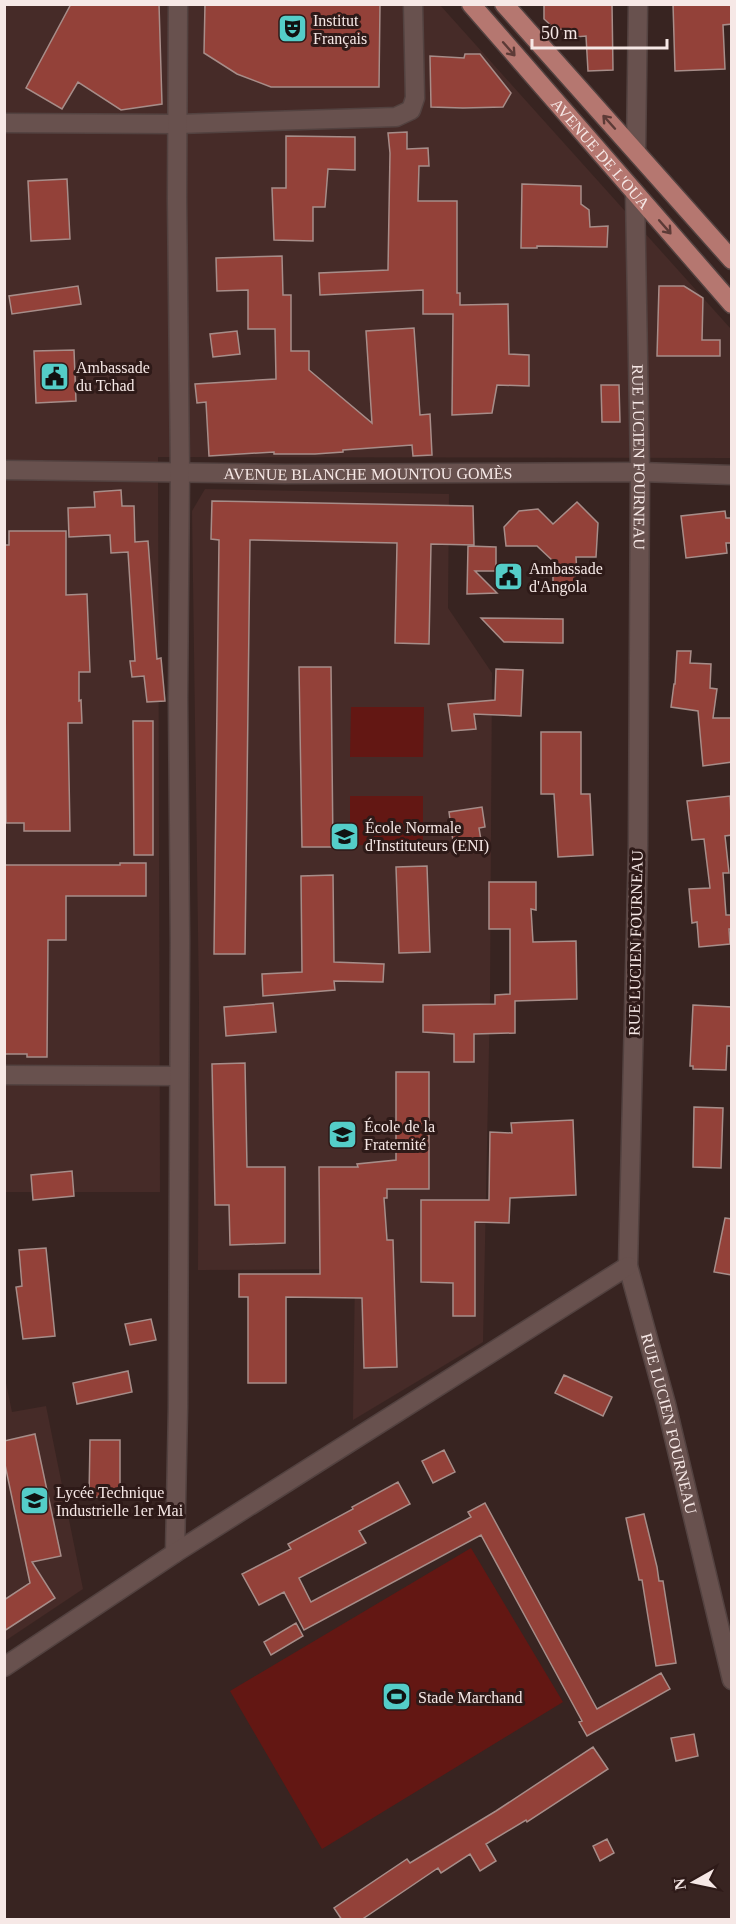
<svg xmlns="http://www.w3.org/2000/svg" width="736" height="1924" viewBox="0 0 736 1924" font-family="Georgia,serif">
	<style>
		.built { fill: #462b28 }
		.garden { fill: #631713 }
		.building { fill: #934139; stroke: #a78d89; stroke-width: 1.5 }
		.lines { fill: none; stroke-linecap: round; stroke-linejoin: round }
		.minor-casing { stroke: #534240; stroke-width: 21 }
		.major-casing { stroke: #534240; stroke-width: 21 }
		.minor { stroke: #68514e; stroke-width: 18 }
		.major { stroke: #b57770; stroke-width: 18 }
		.oneway { stroke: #5d3b37 }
		.labels { text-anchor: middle; stroke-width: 6; stroke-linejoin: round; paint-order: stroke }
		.poi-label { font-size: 16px; fill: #f6e8e6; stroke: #2e1a18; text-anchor: start }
		.street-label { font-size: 16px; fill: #f6e8e6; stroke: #2e1a18 }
	</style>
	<rect width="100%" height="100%" fill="#382421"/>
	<path class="built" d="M5,5h435l291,324v129l-573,-1 2,735h-155z
		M205,489l244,5 -1,114 44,65 -2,326 -7,343 -130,78 2,-151 -157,1 1,-269 -7,-490z
		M4,1373l8,39 34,-6 37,183 -78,52z"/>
	<path class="garden" d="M351,707h73l-1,50h-73z
		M350,796h73v50l-73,-1z
		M471,1548l92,154 -241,147 -92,-158z"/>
	<path class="building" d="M71,4h88l3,100 -41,6 -43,-28 -16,27 -36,-21z
		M205,4h175l-1,83h-108l-34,-13 -33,-21z
		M544,4h68l1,66 -25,1 -2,-35 -22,2 -1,-9 -7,1 -12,-11z
		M673,4h59v20l-9,1 2,44 -50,2z
		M465,54h15l31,39 -8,14 -40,1 -32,-1 -1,-51 34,2z
		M407,132v17l21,-1 1,18h-10l-1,35h39v92h3v12l48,-1 1,50 20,1v31l-32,-1 -5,28 -40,2 1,-101h-30v-24l-103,5 -1,-22 69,-3 2,-117 -2,-20z
		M286,136l69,1v33l-27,-1 -3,38h-12v34l-39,-1 -2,-52h14z
		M67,179l3,60 -39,2 -3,-60z
		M522,184l59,2v18l8,6 1,17 18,-1 -1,21 -70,-1v2h-16z
		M282,256l1,39h8v56h18v19l63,53 -6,-92 48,-3 6,87 10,-1 2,41 -19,1 -1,-11 -69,5v2l-28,2h-41v-2l-65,4 -3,-54 -9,1 -2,-19 81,-5 -1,-50h-27v-39l-31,1 -1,-33z
		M78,286l3,18 -69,10 -3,-18z
		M659,286h25l19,12 -1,42h18v16h-63z
		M237,331l3,23 -27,3 -3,-23z
		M74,350l2,51 -40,2 -2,-52z
		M601,385h18l1,37h-18z
		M121,490l1,16h12l1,36 13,-1 9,118 4,-1 4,43 -18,1 -3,-26 -12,1 -2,-16h5l-7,-109 -17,1 -1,-18 -41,2 -1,-29 27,-1 -1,-15z
		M212,501l261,5 1,39 -43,-1 -2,100 -34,-1 2,-100 -147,-3 -5,414h-31l5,-414 -8,-1z
		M577,502l21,21 -2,34h-20l2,35h-25v-31l-16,-15h-31l-2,-19 15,-16 19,-2 15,15z
		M725,511l1,7h6v25h-6l1,10 -41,5 -5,-42z
		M9,531h57v64l21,-1 3,78h-11v29l2,-1 1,23h-14l2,108h-46v-8h-18l-2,-278h5z
		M468,546l28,1v24h-21l22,22 -30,1z
		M481,618l82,1v24l-59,-1z
		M677,651h14l-1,12 21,1 -1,24 7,1 -4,29h19v44l-29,4 -5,-55 -27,-4 3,-23h1z
		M299,667h32l2,180h-31z
		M496,669l27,1 -2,46 -47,-2 2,15 -24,2 -4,-27 47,-4z
		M133,721h20v134h-19z
		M541,732h40v62h9l3,61 -35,2 -4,-63h-13z
		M730,796l2,39 -7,1 4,37h-6l3,42h6v14h-3l1,15 -31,3 -2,-25 -5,1 -3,-34 21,-1 -6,-49 -12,1 -5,-39z
		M482,807l3,20 -6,1 3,18 -28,3 -5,-37z
		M120,863h26v33h-80v44h-18l-1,117h-20v-3h-23v-189h116z
		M427,866l3,86 -31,1 -3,-86z
		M333,875l1,87 50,2 -1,18 -49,-1 1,9 -72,6 -1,-22 40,-2 -1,-96z
		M489,882h47v28l-5,-1 2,33 43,-1 1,58 -62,2v32l-41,1v28h-20v-28l-31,-2v-27l72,-1v-9l15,-1v-65h-21z
		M273,1003l3,29 -50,4 -2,-29z
		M693,1005l39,2v39h-5l-1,24 -33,-1v-3h-3z
		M245,1063l2,104h38v76l-55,2 -1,-40h-14l-3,-141z
		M396,1072h33v117h-42v9h-3l3,42h6l4,127 -33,1 -2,-70 -76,-1v86h-38v-86h-9v-23h81l-1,-107h39l-1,-3 39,-4z
		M694,1107l29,1 -2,60 -28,-1z
		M573,1120l3,75 -66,3 -1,25 -34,-1v94h-22v-33l-32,-1v-82h68l1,-68 22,1 -1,-10z
		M72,1171l2,25 -41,4 -2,-25z
		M725,1218l7,1v56l-18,-3z
		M46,1248l9,88 -32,3 -7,-52 6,-1 -3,-36z
		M151,1319l5,21 -26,5 -5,-21z
		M128,1371l4,21 -55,12 -4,-21z
		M564,1375l48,22 -9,19 -48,-23z
		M35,1434l26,122 -29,6 23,36 -51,33v-31l26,-17 -26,-123v-19z
		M90,1440h30v58l-31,-1z
		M444,1450l11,22 -22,11 -11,-22z
		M398,1482l12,22 -51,27 7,12 -67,35 12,24 160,-85 -3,-5 17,-9 112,206 64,-36 9,16 -83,47 -8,-14 3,-1 -101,-186 -177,95 -20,-38 -25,13 -17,-31 49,-25 -3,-5 65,-35 -1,-2z
		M644,1514l13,53 2,14h4l13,82 -20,3 -14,-86h-3l-13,-62z
		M296,1623l7,13 -32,19 -7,-13z
		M694,1734l4,22 -22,5 -5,-23z
		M593,1747l15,22 -81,53 -1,-2 -40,24 10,17 -16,10 -10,-17 -29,19 -3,-5 -77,52h-19l-8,-12 73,-49 3,4 86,-52z
		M607,1839l7,14 -14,8 -7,-15z"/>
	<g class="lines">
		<defs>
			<g id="minor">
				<path d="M4,123l174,1 218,-7 15,-7 4,-12 -2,-94"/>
				<path d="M636,151l2,-147"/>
				<path id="s1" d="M635,193l5,279 -2,374 -10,420 38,138 66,276"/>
				<path id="s2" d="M4,470l281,4 355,-2 92,3"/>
				<path d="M4,1075l175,1"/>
				<path d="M175,1553l3,-146 2,-466 -2,-242 2,-227 -3,-273 1,-195"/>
				<path d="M4,1667l171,-114 453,-287"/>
			</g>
			<g id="major">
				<path id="s3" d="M471,4l261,300"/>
				<path d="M504,4l228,256"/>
			</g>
		</defs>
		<use href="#minor" class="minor-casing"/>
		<use href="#major" class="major-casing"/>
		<use href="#minor" class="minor"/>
		<use href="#major" class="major"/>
	</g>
	<defs><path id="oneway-shaft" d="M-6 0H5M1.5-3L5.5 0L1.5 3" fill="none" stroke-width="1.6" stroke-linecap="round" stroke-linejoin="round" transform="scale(1.5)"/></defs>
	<g class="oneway">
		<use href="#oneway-shaft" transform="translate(509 49) rotate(49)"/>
		<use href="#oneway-shaft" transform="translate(609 122) rotate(-132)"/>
		<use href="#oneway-shaft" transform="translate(665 227) rotate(49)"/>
	</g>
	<defs>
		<symbol id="theatre-square" viewBox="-11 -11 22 22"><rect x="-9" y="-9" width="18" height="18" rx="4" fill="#54cdc8" stroke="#2e1a18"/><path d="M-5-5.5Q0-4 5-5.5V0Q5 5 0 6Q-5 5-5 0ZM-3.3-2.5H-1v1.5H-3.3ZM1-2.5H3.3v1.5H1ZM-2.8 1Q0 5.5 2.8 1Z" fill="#111"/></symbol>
		<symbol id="civic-square" viewBox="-11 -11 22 22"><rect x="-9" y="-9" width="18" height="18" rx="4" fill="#54cdc8" stroke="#2e1a18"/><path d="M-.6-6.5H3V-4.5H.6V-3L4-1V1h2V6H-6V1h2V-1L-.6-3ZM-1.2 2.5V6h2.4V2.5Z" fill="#111"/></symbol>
		<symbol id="school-square" viewBox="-11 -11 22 22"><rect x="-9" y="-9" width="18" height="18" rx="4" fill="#54cdc8" stroke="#2e1a18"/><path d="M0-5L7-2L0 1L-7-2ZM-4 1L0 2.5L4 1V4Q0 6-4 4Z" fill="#111"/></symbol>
		<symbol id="stadium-square" viewBox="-11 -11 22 22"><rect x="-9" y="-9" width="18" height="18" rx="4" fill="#54cdc8" stroke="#2e1a18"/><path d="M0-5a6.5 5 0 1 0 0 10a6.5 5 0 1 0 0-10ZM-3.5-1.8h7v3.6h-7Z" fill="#111"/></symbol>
	</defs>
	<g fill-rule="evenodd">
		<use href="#theatre-square" x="276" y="12" width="33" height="33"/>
		<use href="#civic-square" x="38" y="360" width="33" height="33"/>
		<use href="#civic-square" x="492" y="560" width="33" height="33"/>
		<use href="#school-square" x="328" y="820" width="33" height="33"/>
		<use href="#school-square" x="326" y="1118" width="33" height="33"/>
		<use href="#school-square" x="18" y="1484" width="33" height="33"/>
		<use href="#stadium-square" x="380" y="1680" width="33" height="33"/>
	</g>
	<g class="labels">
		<g class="poi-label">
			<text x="313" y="26">Institut<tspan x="313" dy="18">Français</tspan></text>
			<text x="76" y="373">Ambassade<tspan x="76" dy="18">du Tchad</tspan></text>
			<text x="529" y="574">Ambassade<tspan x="529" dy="18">d'Angola</tspan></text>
			<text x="365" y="833">École Normale<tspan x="365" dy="18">d'Instituteurs (ENI)</tspan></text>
			<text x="364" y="1132">École de la<tspan x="364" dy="18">Fraternité</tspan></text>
			<text x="56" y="1498">Lycée Technique<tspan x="56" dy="18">Industrielle 1er Mai</tspan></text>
			<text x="418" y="1703">Stade Marchand</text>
		</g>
		<g class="street-label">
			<text dy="6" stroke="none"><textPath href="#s3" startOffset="198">AVENUE DE L'OUA</textPath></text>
			<text dy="6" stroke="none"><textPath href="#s1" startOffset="264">RUE LUCIEN FOURNEAU</textPath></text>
			<text dy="6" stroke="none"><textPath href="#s2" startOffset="364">AVENUE BLANCHE MOUNTOU GOMÈS</textPath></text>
			<text transform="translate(635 943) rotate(-89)" y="6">RUE LUCIEN FOURNEAU</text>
			<text dy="6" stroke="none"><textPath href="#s1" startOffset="1236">RUE LUCIEN FOURNEAU</textPath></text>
		</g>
	</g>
	<rect width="736" height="1924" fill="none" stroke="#f6e8e6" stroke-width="12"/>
	<g transform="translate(694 1882) rotate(261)" stroke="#2e1a18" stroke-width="4.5" paint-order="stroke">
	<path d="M0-4.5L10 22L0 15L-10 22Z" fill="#f6e8e6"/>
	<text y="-9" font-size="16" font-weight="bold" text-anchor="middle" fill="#f6e8e6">N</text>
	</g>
	<path d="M532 39v9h135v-9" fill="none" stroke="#f6e8e6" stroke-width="3"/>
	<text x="541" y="39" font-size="18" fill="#f6e8e6" stroke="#2e1a18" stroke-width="4.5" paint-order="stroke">50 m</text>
</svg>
